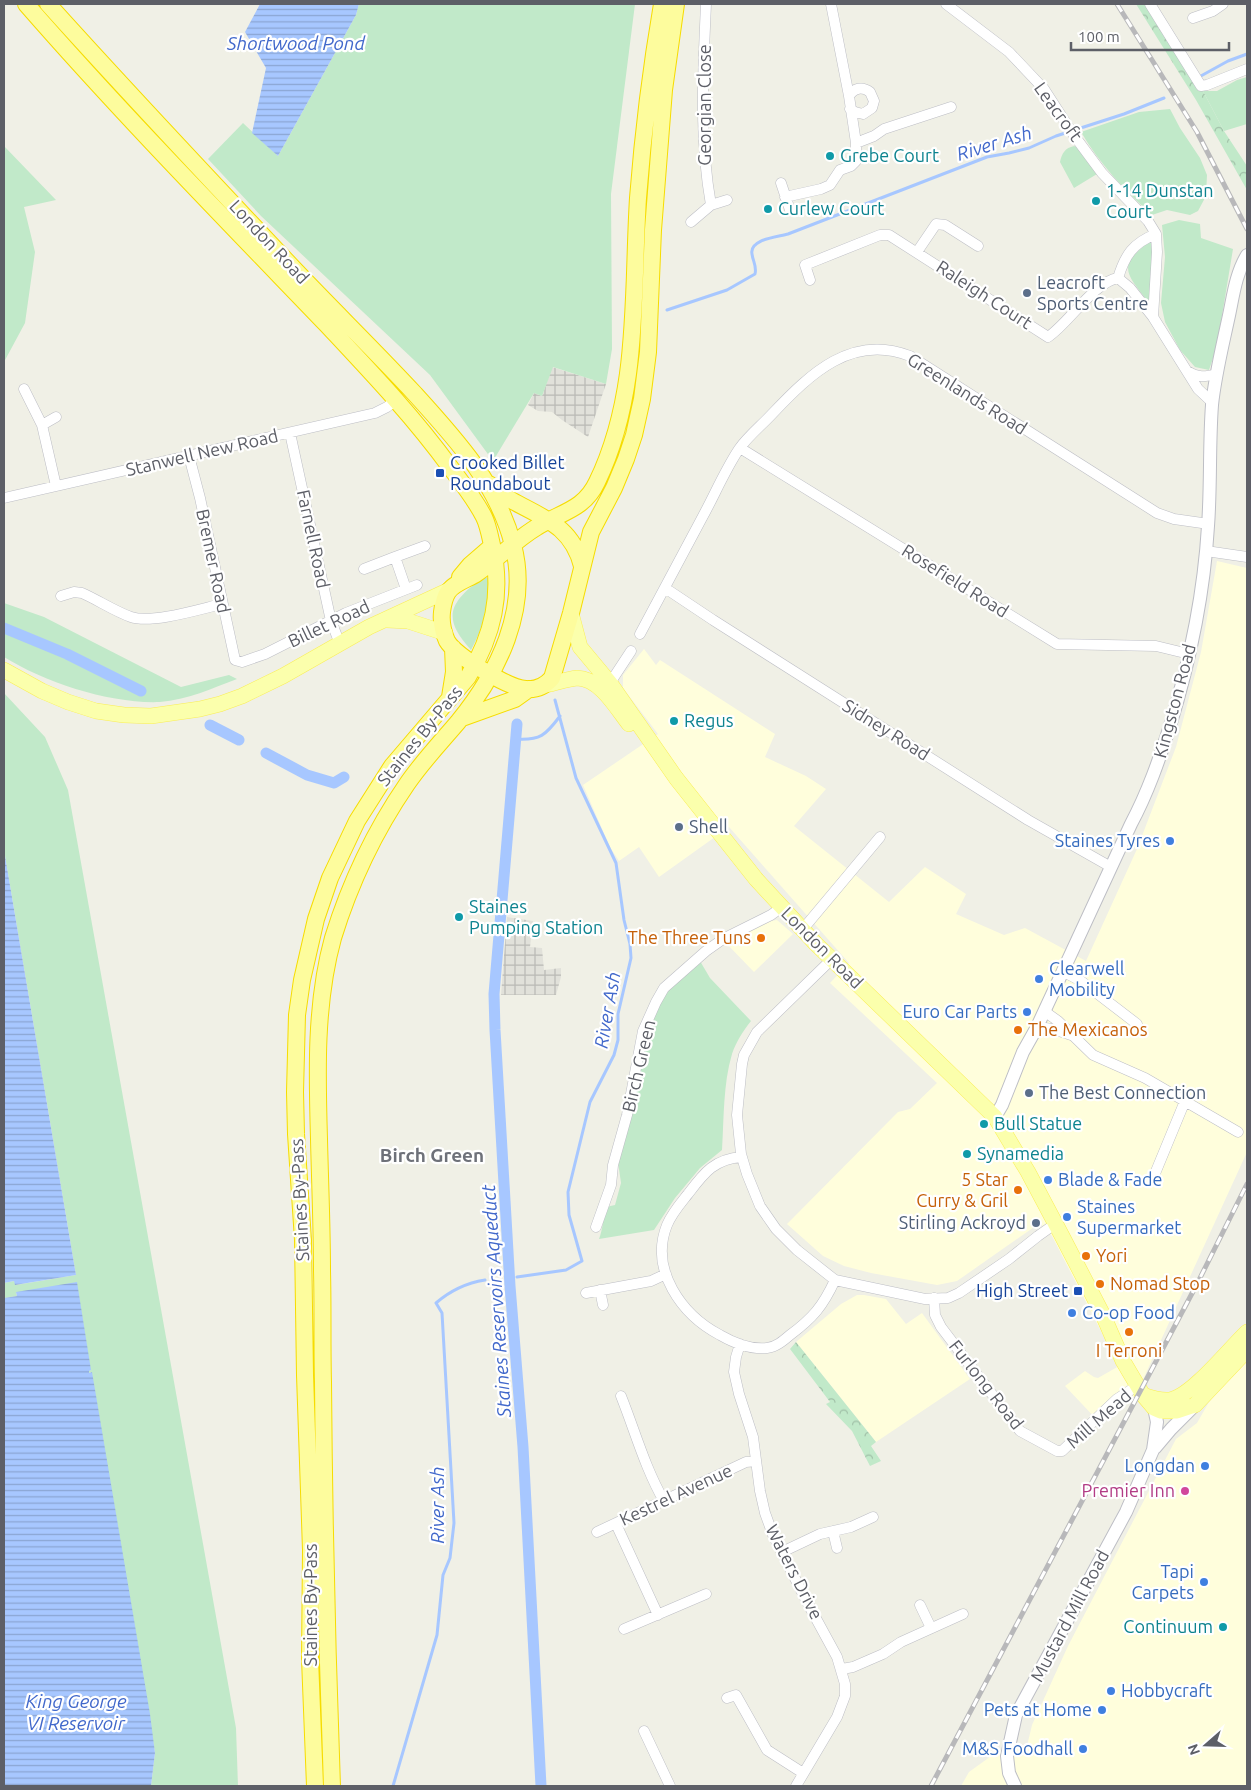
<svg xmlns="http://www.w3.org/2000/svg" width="1251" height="1790" viewBox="0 0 1251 1790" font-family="Ubuntu,sans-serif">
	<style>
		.commercial { fill: #fffedc }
		.industrial { fill: url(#industrial-grid) }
		.green { fill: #c1e9c9 }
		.forest { fill: url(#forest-crowns) }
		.water { fill: url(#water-rules) }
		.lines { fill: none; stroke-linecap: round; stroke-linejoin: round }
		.stream { stroke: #a7c7ff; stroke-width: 3 }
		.canal { stroke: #a7c7ff; stroke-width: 11 }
		.minor-casing { stroke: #bdbec5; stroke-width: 11 }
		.tertiary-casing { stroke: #bdbec5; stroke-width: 14 }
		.primary-casing { stroke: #faee55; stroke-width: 16 }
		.trunk-casing { stroke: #f6dc00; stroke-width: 18 }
		.minor { stroke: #fff; stroke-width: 10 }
		.tertiary { stroke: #fff; stroke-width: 12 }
		.primary { stroke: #fbffac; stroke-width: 15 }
		.trunk { stroke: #fdfc9d; stroke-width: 16 }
		.rail-casing { stroke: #b8b8ba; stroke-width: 5 }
		.rail { stroke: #fff; stroke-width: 3; stroke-dasharray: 9; stroke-linecap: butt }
		.culture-dot { fill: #0f9aa8; stroke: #fff; stroke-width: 2 }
		.service-dot { fill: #5c6f8a; stroke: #fff; stroke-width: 2 }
		.transit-dot { fill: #1a4fb4; stroke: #fff; stroke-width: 2 }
		.shop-dot { fill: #3f7fe0; stroke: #fff; stroke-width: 2 }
		.food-dot { fill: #e8710a; stroke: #fff; stroke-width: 2 }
		.hotel-dot { fill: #d1479c; stroke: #fff; stroke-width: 2 }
		.labels { text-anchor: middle; stroke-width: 4.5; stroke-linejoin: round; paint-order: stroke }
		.street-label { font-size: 18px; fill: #5d5f67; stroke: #fff }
		.culture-label { font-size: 18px; fill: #0d838f; stroke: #fff; text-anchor: start }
		.service-label { font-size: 18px; fill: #4e5e75; stroke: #fff; text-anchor: start }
		.transit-label { font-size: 18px; fill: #164399; stroke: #fff; text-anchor: start }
		.shop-label { font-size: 18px; fill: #366cbe; stroke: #fff; text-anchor: end }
		.food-label { font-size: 18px; fill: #c56008; stroke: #fff; text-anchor: start }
		.hotel-label { font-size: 18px; fill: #b23c85; stroke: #fff; text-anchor: end }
		.water-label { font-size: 19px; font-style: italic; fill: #4168cb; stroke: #fff }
		.neighbourhood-label { font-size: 19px; font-weight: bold; fill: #6e7179; stroke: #fff }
	</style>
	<defs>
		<pattern id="industrial-grid" width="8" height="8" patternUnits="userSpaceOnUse" patternTransform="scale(1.25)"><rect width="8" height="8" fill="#e1e1da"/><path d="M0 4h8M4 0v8" fill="none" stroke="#babab5"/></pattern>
		<pattern id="forest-crowns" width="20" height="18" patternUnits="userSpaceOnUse" patternTransform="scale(1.25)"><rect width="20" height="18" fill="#c1e9c9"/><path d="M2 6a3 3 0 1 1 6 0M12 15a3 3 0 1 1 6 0" fill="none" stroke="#a0c0a7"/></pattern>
		<pattern id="water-rules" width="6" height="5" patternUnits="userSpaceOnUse" patternTransform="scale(1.25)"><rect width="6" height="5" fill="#a7c7ff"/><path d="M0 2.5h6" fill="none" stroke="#8ba5d2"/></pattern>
	</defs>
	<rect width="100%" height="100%" fill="#f0f0e6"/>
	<path class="commercial" d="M1217,561l30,7v584l-112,245 -22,9 -14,16 -34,-36 20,-15 9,6 4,1 21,-12 -67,-130 -12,-13 -83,58 -20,4 -66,-12 -27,-7 -21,-10 -36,-32 111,-112 12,-3 27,-26 -107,-100 19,-20 -120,-136 -70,50 -20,-30 -20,14 -9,-14 -27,-62 75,-51 -35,-46v-13l21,-26 12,16 4,-5 115,74 -10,23 41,19 20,13 -32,37 95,76 36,-35 41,27 -10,20 48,21 21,-7 61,33 51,-112 39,-102 25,-95z
		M777,920l16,14 -39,38 -28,-29 21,-11 24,-11z
		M857,1295h7l22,4 20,25 16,-11 48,66 -94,63 -80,-100 45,-38z
		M1247,1359v427h-286l8,-14 25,-18 33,-8 5,-21 36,-79 108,-207 21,-16 12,-21z"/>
	<path class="industrial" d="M552,367l54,17 -18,53 -26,-17 -10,-8 -14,-1 -10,-6 6,-12 8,3z
		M507,917l26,4 -3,26 12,1 2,22 17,-2v9l-5,18h-55z"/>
	<path class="green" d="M359,4h276l-24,190 1,155 -6,35 -53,-17 -11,29 -8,-3 -41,68 -63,-86 -169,-159 -53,-57 35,-36 35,33 78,-141z
		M1247,77v47l-23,7 -21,-40h14l20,-11z
		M1170,109l10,19 20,30 7,17 -1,21 -8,15 -8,4 -23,-5 -15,5c-27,-24 -53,-52 -71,-83l58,-20z
		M4,146l52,54 -32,7 11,45 -10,71 -21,39z
		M1074,146l5,2 18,26 -23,14 -14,-26c2,-9 5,-14 14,-16z
		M1179,220l21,4 1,14 32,11 -16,97 -8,24 -14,-3 -15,-17 -15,-28 -4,-19 4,-46 -3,-32z
		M1151,240l3,18 -2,40 -4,4c-23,-31 -31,-35 3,-62z
		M483,577l6,1c-1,26 -5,49 -18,72 -31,-34 -20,-48 12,-73z
		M4,603l40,14 137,70 48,-12 8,4c-24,9 -50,21 -77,23 -49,2 -114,-19 -156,-45z
		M4,693l41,44 23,53 168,938 2,58h-87l4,-33 -64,-381 -2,1v-2l2,-1 -75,-78 1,4 -13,2v-15l10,-2 2,4 60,-10 -72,-425z
		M700,961l10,17 41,43c-8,10 -15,21 -19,33 -9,30 -8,65 -10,96l-22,18 -25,30 -21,32 -55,9c4,-10 4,-21 7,-32l9,-2 6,-22 -3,-21 29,-130 14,-31 12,-16z"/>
	<path class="forest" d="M1136,4h8l47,74 12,13 21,40 23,35v24l-51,-90z
		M796,1342l80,100 -5,4 10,15 -11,5 -18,-35 -26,-27 4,-2 -40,-53z"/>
	<path class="water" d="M260,4h99l-3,11 -78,141 -26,-23 14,-65 -21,-36z
		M4,850l72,425 -61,10 -1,-4 -10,2z
		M77,1282l14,88 -2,1v2l3,-1 58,342 5,39 -4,33h-147v-488l13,-2 -1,-4z"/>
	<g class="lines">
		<path class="stream" d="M1199,77l29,-16 19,-7
			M667,310l60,-20 28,-16c2,-8 -2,-12 -3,-20 -3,-15 26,-17 36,-20l199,-77 22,-4 20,-5 27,-12 68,-22 40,-16
			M515,739c25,2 31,-4 45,-23
			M517,1277l49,-7 16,-9 -13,-46 -1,-23 22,-90 24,-47 4,-15v-26l13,-56 -1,-14 -6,-24 -8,-57 -40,-85 -21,-78
			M393,1786l44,-151 6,-60 7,-17 4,-35 -12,-210 -6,-10c15,-13 30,-20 49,-23"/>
		<path class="canal" d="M4,628l63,26 74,37
			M517,724l-23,270 1,36 15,256 13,161 18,339
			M210,725l29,15
			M266,753l41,22 27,8 10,-6"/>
		<defs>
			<path id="minor" d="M706,4c-3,69 -7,133 5,201
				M946,4l63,48 35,37 29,45 29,39 46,48 8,13 1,18 -4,65 45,72 15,14
				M1150,4l51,82 6,-1 40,-16
				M1193,18l20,-7 10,-7
				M849,96c5,-8 13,-10 21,-4l4,9 -2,7 -9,6 -8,-2 -5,-3
				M856,143l18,-7 10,-7 67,-22
				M781,183l9,27
				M785,197l36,-8 9,-4 10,-15 11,-4 5,-5v-18l-7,-47 -18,-92
				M691,222l20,-17 16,-5
				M917,252l19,-28 9,1 33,21
				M810,280l-5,-15 75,-30h9l159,102c21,-14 46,-55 70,-59
				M1153,317l-23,-29 -12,-10c7,-23 15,-35 38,-44
				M1187,371c11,7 18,6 30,3
				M24,389l18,36 14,61
				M42,425l14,-8
				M290,433l41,188 9,23
				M740,448l317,196 99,2 33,8
				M189,456l11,42 35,162 7,2 23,-8 81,-41 71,-28
				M4,498l371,-85 12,-6 9,-7
				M1206,551l41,6
				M395,557l30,-11
				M364,569l31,-12 11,32
				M665,588l48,32 315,200 83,47
				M61,596l13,-4 8,1c16,7 32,18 49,24 21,7 69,-8 91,-13
				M640,634c21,-39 42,-79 63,-118 12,-22 22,-46 36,-67 9,-13 23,-24 34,-36 37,-39 79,-80 137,-57l247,157 17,6 35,5
				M610,683l21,-32
				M803,929l77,-92
				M832,959l-75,73 -13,23 -2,9 -5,51 4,39 6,20 13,32 16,23 21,21 38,30 90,19 23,-1 11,-5 50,-34 29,-23 17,-12
				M1062,971l19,10 56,43
				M1044,1011l14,10 35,34 52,23 93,54
				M1037,1027l16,2 18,6
				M742,1157c-28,2 -38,16 -54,37 -8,10 -16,19 -21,31 -18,45 15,90 53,110 14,8 30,15 47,13 9,-1 16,-7 23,-13 23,-17 33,-29 45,-55
				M1154,1176l31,-75
				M596,1227l15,-42 2,-20 14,-50 16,-84 13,-29 8,-14 42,-37 17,-12 48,-24 11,-8
				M600,1290l3,15
				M586,1293l65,-12 15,-7
				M934,1298l1,17 6,12 79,104 37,20h5l55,-52 20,-13
				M740,1344l-4,13 -2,15 5,22 14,43 7,54 5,22 8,22 34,67 30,55 8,27v12l-8,21 -41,69
				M621,1396c14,35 24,72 43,105
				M616,1524l42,91
				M833,1531l4,17
				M597,1532l149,-70 10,-1
				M782,1552l38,-18 31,-7 22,-10
				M920,1605l11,23
				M624,1629l82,-35
				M842,1669l11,-2 30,-13 18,-12 62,-28
				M727,1698l9,-3 31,55 36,23
				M644,1731l26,55"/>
			<path id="tertiary" d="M995,1117l7,-12 21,-53 14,-25 94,-203c17,-32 28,-64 39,-98 20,-65 34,-132 38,-200 3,-40 1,-81 4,-121 3,-29 10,-57 16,-85 5,-22 7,-45 19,-65
				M1155,1448l16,-19 23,-23
				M1015,1786l-6,-13 -2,-17 9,-41 110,-203 27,-62 4,-28 -3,-14"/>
			<path id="primary" d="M571,613l9,34 30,36 66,95 80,101 60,65 179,173 33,55 34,64 41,79 20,46 20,34 11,13 7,3h16l18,-6 52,-55
				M387,620l21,1 37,12
				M4,670l38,21 26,11 28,9 28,4 27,1 49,-7 20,-5 22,-8 41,-20 86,-49 80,-37
				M546,685c10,-2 21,-6 31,-7 23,0 40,31 52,46
				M1143,1395c9,3 21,7 30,4 21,-6 57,-51 74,-67"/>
			<path id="trunk" d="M26,4c96,110 199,215 300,320 43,46 87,92 124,143 12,16 25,32 34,50 4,8 6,19 8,28 11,49 1,90 -24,132l-76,89 -35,55 -27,57 -14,41 -14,61 -5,35 -2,77 1,42 7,106 2,135 6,175 -1,109 5,127
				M48,4c81,90 164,178 248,267 39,41 80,81 119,123 41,45 83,91 98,151 17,64 -15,128 -55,177 -17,20 -36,40 -51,62 -33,48 -57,99 -74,154 -18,65 -16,135 -14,201 1,44 3,88 3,132 1,37 0,74 1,111 1,135 4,270 9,404
				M662,4c-11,64 -19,129 -24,194 -6,97 2,195 -41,284 -13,28 -36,30 -60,45 -22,13 -39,32 -61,47 -8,5 -22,9 -28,18 -4,6 -5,12 -6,20 -1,9 1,20 5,29 9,15 61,47 79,48 10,1 19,-3 26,-11l19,-65 20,-81 23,-44 12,-29 8,-24 8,-36 6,-47 5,-122 11,-140 12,-86
				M489,484c7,5 14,11 22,16 32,18 61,26 71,66
				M460,577l10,-12 22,-19
				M450,697l4,-25 -1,-24
				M462,718l53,-19 14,-10"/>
		</defs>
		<use href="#minor" class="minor-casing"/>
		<use href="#tertiary" class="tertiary-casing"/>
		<use href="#primary" class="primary-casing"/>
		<use href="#trunk" class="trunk-casing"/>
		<use href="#minor" class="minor"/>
		<use href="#tertiary" class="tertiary"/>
		<use href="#primary" class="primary"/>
		<use href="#trunk" class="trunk"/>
		<defs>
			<path id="rail" d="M1117,4l80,128 50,97
				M931,1786l266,-502 50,-100"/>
		</defs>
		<use href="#rail" class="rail-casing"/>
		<use href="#rail" class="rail"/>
	</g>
	<g class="culture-dot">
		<circle cx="830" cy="156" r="5"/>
		<circle cx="1096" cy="201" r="5"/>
		<circle cx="768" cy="209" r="5"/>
		<circle cx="674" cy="721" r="5"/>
		<circle cx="459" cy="917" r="5"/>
		<circle cx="984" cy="1124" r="5"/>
		<circle cx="967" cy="1154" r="5"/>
		<circle cx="1223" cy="1627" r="5"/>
	</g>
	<g class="service-dot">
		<circle cx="1027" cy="293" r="5"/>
		<circle cx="679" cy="827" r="5"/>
		<circle cx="1029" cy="1093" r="5"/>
		<circle cx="1036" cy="1223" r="5"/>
	</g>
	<g class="transit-dot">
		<rect x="435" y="468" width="10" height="10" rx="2.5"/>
		<rect x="1073" y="1286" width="10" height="10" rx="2.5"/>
	</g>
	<g class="shop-dot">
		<circle cx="1170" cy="841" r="5"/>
		<circle cx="1039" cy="979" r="5"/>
		<circle cx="1027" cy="1012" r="5"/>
		<circle cx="1048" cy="1180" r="5"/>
		<circle cx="1067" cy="1217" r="5"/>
		<circle cx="1072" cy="1313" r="5"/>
		<circle cx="1205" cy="1466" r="5"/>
		<circle cx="1204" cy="1582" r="5"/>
		<circle cx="1111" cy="1691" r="5"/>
		<circle cx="1102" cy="1710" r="5"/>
		<circle cx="1083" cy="1749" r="5"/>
	</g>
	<g class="food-dot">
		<circle cx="761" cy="938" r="5"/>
		<circle cx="1018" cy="1030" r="5"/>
		<circle cx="1018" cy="1190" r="5"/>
		<circle cx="1086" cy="1256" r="5"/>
		<circle cx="1100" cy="1284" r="5"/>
		<circle cx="1129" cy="1332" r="5"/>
	</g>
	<circle class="hotel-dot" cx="1185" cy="1491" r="5"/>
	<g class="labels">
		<g class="street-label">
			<text transform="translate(705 105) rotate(-90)" y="6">Georgian Close</text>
			<text transform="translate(1058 112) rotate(54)" y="6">Leacroft</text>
			<text transform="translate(269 242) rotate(47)" y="6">London Road</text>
			<text transform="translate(984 295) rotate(33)" y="6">Raleigh Court</text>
			<text transform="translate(967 394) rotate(32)" y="6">Greenlands Road</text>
			<text transform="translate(202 453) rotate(-13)" y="6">Stanwell New Road</text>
			<text transform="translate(313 539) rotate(78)" y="6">Farnell Road</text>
			<text transform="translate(213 561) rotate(78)" y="6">Bremer Road</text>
			<text transform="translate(955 581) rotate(32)" y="6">Rosefield Road</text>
			<text transform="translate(329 624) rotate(-25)" y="6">Billet Road</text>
			<text transform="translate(1175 701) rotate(-75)" y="6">Kingston Road</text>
			<text transform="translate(886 730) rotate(32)" y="6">Sidney Road</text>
			<text transform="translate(420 736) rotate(-51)" y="6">Staines By-Pass</text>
			<text transform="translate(822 948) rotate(45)" y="6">London Road</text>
			<text transform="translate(639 1066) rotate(-77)" y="6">Birch Green</text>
			<text transform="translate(300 1200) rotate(-93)" y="6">Staines By-Pass</text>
			<text transform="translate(986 1385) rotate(52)" y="6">Furlong Road</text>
			<text transform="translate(1099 1419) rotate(-41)" y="6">Mill Mead</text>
			<text transform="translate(676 1495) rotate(-25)" y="6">Kestrel Avenue</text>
			<text transform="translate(794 1572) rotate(63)" y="6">Waters Drive</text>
			<text transform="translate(311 1605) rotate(-90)" y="6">Staines By-Pass</text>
			<text transform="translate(1070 1616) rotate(-62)" y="6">Mustard Mill Road</text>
		</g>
		<g class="culture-label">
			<text x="840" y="162">Grebe Court</text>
			<text x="1106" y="197">1-14 Dunstan<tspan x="1106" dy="21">Court</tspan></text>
			<text x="778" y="215">Curlew Court</text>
			<text x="684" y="727">Regus</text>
			<text x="469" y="913">Staines<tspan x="469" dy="21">Pumping Station</tspan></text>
			<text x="994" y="1130">Bull Statue</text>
			<text x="977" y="1160">Synamedia</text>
			<text x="1213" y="1633" text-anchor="end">Continuum</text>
		</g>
		<g class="service-label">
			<text x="1037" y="289">Leacroft<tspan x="1037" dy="21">Sports Centre</tspan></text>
			<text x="689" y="833">Shell</text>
			<text x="1039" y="1099">The Best Connection</text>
			<text x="1026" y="1229" text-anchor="end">Stirling Ackroyd</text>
		</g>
		<g class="transit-label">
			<text x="450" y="469">Crooked Billet<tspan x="450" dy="21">Roundabout</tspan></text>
			<text x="1068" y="1297" text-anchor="end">High Street</text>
		</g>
		<g class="shop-label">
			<text x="1160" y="847">Staines Tyres</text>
			<text x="1049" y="975" text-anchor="start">Clearwell<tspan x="1049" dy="21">Mobility</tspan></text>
			<text x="1017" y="1018">Euro Car Parts</text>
			<text x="1058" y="1186" text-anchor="start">Blade &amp; Fade</text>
			<text x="1077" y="1213" text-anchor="start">Staines<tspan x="1077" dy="21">Supermarket</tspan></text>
			<text x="1082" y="1319" text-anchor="start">Co-op Food</text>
			<text x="1195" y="1472">Longdan</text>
			<text x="1194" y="1578">Tapi<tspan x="1194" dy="21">Carpets</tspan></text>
			<text x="1121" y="1697" text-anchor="start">Hobbycraft</text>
			<text x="1092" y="1716">Pets at Home</text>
			<text x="1073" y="1755">M&amp;S Foodhall</text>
		</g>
		<g class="food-label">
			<text x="751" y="944" text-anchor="end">The Three Tuns</text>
			<text x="1028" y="1036">The Mexicanos</text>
			<text x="1008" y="1186" text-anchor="end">5 Star<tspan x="1008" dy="21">Curry &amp; Gril</tspan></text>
			<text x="1096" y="1262">Yori</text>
			<text x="1110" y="1290">Nomad Stop</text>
			<text x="1129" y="1357" text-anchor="middle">I Terroni</text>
		</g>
		<g class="hotel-label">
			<text x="1175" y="1497">Premier Inn</text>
		</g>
		<g class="water-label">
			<text x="296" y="50">Shortwood Pond</text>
			<text transform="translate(994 143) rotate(-17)" y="7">River Ash</text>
			<text transform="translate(607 1010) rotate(-80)" y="7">River Ash</text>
			<text transform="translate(496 1301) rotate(-94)" y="7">Staines Reservoirs Aqueduct</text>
			<text transform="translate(437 1505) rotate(-90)" y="7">River Ash</text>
			<text x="76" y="1708">King George<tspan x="76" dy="22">VI Reservoir</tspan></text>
		</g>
		<g class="neighbourhood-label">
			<text x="432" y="1162">Birch Green</text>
		</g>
	</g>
	<rect width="1251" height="1790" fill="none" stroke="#5d5f67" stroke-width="10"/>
	<g transform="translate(1206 1745) rotate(250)" stroke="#ffffff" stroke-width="4" paint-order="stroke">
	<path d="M0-4L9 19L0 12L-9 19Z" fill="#5d5f67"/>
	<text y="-8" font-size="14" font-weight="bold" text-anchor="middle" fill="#5d5f67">N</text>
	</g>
	<path d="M1071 42v8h158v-8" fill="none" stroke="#5d5f67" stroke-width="2.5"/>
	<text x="1078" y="42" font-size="15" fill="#5d5f67" stroke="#ffffff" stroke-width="4" paint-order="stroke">100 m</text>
</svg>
